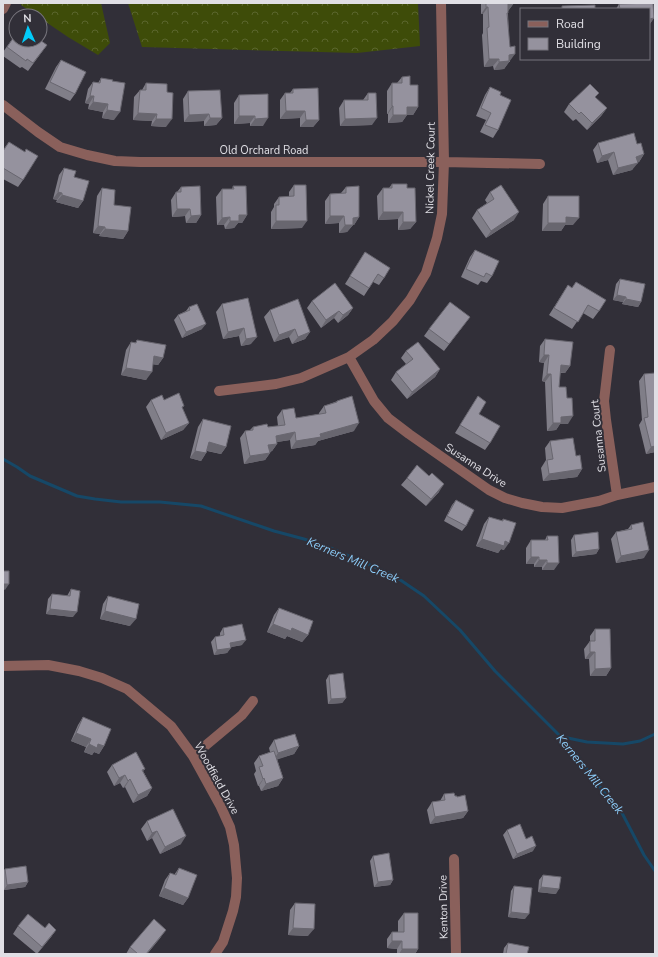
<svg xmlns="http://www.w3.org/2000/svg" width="658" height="957" viewBox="0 0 658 957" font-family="'Nunito Sans',sans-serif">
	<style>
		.forest { fill: url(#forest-crowns) }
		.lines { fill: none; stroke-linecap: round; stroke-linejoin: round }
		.stream { stroke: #164867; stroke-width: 3 }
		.minor { stroke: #8a605b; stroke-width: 10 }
		.wall { fill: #807e88 }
		.shaded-wall { fill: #68666f }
		.building { fill: #95929e; stroke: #68666f }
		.labels { text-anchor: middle; stroke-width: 4; stroke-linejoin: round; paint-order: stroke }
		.street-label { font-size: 11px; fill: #e0dfe5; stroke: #312f38 }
		.water-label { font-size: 12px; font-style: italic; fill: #8dcefb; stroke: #312f38 }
	</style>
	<defs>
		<pattern id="forest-crowns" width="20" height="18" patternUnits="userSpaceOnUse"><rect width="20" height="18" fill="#3e4c09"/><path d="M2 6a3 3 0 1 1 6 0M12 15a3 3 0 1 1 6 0" fill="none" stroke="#5a652d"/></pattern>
	</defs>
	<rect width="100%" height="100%" fill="#312f38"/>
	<path class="forest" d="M21,3h80l9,40 -12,12 -30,-18 -28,-19v-2h-3l-16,-11z
		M128,3h290l2,43 -63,7 -215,-6z"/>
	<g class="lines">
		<path class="stream" d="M3,459l14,8 13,9 47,20 18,3 26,3h39l41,4 73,25 30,8 24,8 65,28 31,21 36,34 35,41 73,73 12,15 10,15 17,22 15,17 22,42 11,16
			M563,737l24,5 36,2 17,-3 15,-7"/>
		<path class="minor" d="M3,9l3,-6
			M3,105l35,27 22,15 27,8 28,6 25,1h304l96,2
			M610,350l-6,51 2,19 11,75
			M349,357l25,44 14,17 21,16 80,56 16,8 17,5 20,4 20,1 37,-7 18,-6 38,-8
			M219,391l57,-7 25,-6 48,-21 24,-17 20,-19 17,-21 16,-27 11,-35 5,-24 2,-52 -3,-159
			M3,666l45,-1 31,6 23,7 25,11 44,37 22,30 27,49 10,22 4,18 3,33 -1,19 -3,14 -10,31 -8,12
			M193,756l49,-41 11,-14
			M454,859l2,95"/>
	</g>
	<path class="wall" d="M481,3h33l-6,8v3l2,48h-1l-5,7 -10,1 -1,-4 -9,1 -2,-32 1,-2v-19h-2z
		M653,3l1,15 -5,7v-16h-33l3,-5z
		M16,34l31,11 -19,26 -6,-4 -2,1 -17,-12v-4z
		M61,60l14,34 -5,7 -25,-12 11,-22z
		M402,77l8,8 8,22 -5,8h-6l-5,7 -14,1v-9h-1v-23l5,-8h5z
		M101,78l13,42 -12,-2 1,-6 -15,-3 1,-5 -4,-1 3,-14 5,-7 5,1z
		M146,83l21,9 -1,35 -15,-1 1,-5 -19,-1 1,-23 6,-7h2z
		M490,87l10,8 -2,35 -5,8 -13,-6 6,-12 -10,-4 9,-21z
		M293,89l26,31 -6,7h-13v-9l-20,1v-19l5,-7h5z
		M188,91l34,27 -6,7 -12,1v-5l-20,1 -1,-23z
		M368,93l4,32 -32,1 -1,-18 5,-8h19z
		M239,95l24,31h-13v-3l-16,1v-21z
		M596,98l11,10 -6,8 -14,14 -11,-11 -3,2 -9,-9 5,-8z
		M9,142l14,38 -5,7 -15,-8v-29z
		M598,143l39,1 7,10 -5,8h-2l-5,8 -19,5 -5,-15 -11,3 -4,-13z
		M64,168l10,9 9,24 -5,7 -22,-6 1,-2 -4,-1 6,-24z
		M392,184l15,4 9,34 -6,7 -12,1v-11l-20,1 -1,-24 6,-8h6z
		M294,185l8,43 -31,1v-17l3,-5v-3l5,-7h10v-5z
		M233,186l14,29 -5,8h-4l-4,5 -9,1 -1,-4h-7l-1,-28 6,-8h10z
		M181,187l20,28 -5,8h-10l-1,-7 -13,1 -1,-17 5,-8h1z
		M346,187l13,30 -5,8h-1l-6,7 -8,1v-10l-14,1v-23l5,-7 11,-1z
		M102,188l12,17 14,26 -5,8 -24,-3 1,-2 -7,-1 4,-37z
		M490,192l24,28 -28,18 -14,-20 5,-8 10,-7 -2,-3z
		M548,196l25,29h-8l-4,6h-19l1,-27z
		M475,250l17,26 -5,7 -6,-2 -3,4 -17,-8 9,-20z
		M365,252l19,26 -5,7 -6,-3 -9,14 -19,-12z
		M620,279l21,23 -3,5 -16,-3 1,-2 -10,-2 3,-16z
		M576,282l23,29 -6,8 -10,-6 -11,16 -23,-14 19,-30 4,3z
		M248,298l3,46 -10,2 -2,-10 -16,3 -7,-27 6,-8z
		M312,301l41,7 -5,7 -10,8 -4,-5 -13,10 -14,-20z
		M189,307l13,22 -20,9 -8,-18 4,-5 8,-4z
		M270,310l40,22 -5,7 -13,5 -3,-7 -15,5 -10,-25z
		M470,317l-26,34 -20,-15 5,-7z
		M545,339l25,27 -5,7h-5l-1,14 9,37h-8l-4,6 -9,1 -2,-49 -3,-1 2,-18 -5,-1 1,-16z
		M137,340l26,18 -5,7 -5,-1 -7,16 -25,-5 5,-25 5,-8 4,1z
		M406,351l34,18 -5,8 -28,22 -16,-19 5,-8 10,-8 -5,-6z
		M644,374l11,78 -9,2 -7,-29 3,-5 -3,-39z
		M478,396l1,18 11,29 -5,7 -30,-17z
		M151,400h13l18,8 7,15 -6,7 -22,10 -15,-33z
		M337,401l17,30 -36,10 -3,4 -24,4 -1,-9 -13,2v2l-5,7 -2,1v1l-5,7 -21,4 -4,-26 5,-7 5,-1 3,-3h15l10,-1 -1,-9 5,-7 14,8 23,-4v-1l5,-7 11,-4z
		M203,419l23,28 -5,7 -14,-3 -1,2 -5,8 -11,-3 8,-31z
		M550,441l26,15 6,13 -5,8 -34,4 -2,-13 5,-8 -1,-12z
		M429,476l10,16 -13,14 -25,-21 6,-7z
		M456,500l10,26 -4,5 -18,-10 8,-16z
		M489,517l13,4 1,-2 1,31 -3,-1 -3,4 -22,-7 8,-22z
		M631,525l13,33 -28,5 -5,-24 5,-7 12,-3z
		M574,535l25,14 -3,5 -24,3 -1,-17z
		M547,536l7,34h-12v-3h-8v-3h-8v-16l5,-8h14z
		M71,589l2,28 -27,-3 2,-15 4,-5 15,2z
		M108,596l22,30 -30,-7 3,-15z
		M279,608l29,27 -6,7 -15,-6 -2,3 -18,-7 7,-17z
		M223,628l19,17 -11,2 -4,6 -13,2 -3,-13 4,-5 5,-1v-3z
		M595,629l16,39 -5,8h-16l-1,-17h-4l-1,-10 6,-8v-5z
		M329,675l17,23 -4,5 -14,1 -2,-24z
		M83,717l21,29 -5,8 -5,-2 -2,3 -8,-3 2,-5 -15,-6 7,-16z
		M274,740l25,6 -5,8 -17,5 6,19 -5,8 -17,5 -2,-5h-1l-4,-12 2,-3 -2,-8 5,-7 11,-4 -1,-4z
		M112,765l33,4 -2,2 9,17 -5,8 -14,7 -8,-16 -2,1 -3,-5 -6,3 -7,-14z
		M444,794l11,2 13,15 -5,7 -33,6 -3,-14 5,-8 8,-1z
		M147,821l34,23 -21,10 -8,-16 -5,3 -6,-12z
		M507,830l19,9 7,12 -20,8 -10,-24z
		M373,856l20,24 -3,5 -16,2 -4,-26z
		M179,868l9,30 -5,7 -24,-9 6,-16 5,-7 4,2z
		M5,869l23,13 -3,5 -21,3 -1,-4v-15z
		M543,875l13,19 -18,-2 1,-12z
		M514,886l11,33 -17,-2 3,-26z
		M295,903l13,33 -20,-1 2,-25z
		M404,913l14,36 -3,5h-18v-5l-10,-1v-9l5,-7h6v-11z
		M18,926l27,2 11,2 -5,7 -14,17 -24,-20z
		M161,937l-14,17h-21l4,-7z
		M508,943l19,11h-24l1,-6z"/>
	<path class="shaded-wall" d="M508,3h6l-6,8z
		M486,7h2l-5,7h-2z
		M654,18l-5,7v-6z
		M515,54l-11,15 -10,1 5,-8 10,-7z
		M489,59h10l-6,7 -9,1z
		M90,96h4l-5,8 -4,-1z
		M93,102l15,2 -5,8 -15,-3z
		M392,106h1l-5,8h-1z
		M407,107h11l-5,8h-12z
		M607,108l-6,8 -14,14 5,-7z
		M107,110l13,2 -6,8 -12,-2z
		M286,111h19l-5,7 -20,1z
		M138,113l19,1 -5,7 -19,-1z
		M209,114l-5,7 -20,1 5,-7z
		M393,115h14l-5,7 -14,1z
		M239,116h16l-5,7 -16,1z
		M210,118h12l-6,7 -12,1z
		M268,118l-5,8h-13l5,-7z
		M377,118l-5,7 -32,1 5,-7z
		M156,119h16l-6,8 -15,-1z
		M306,120h13l-6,7h-13z
		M614,152l-6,8 -11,3 5,-7z
		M644,154l-5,8 -8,2 5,-7z
		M638,163l-6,7 -19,5 5,-7z
		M58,192l4,1 -5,7 -4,-1z
		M62,195l21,6 -5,7 -22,-6z
		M177,209h13l-5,7 -13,1z
		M383,212h20l-5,7 -20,1z
		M519,212l-5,8 -28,18 5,-7z
		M201,215l-5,8h-10l5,-7z
		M239,215h8l-5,8h-4l-4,5 -9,1 5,-8z
		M330,216h14l-5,7 -14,1z
		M230,217l-6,8h-7l5,-7z
		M359,217l-5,8h-7l6,-7z
		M566,217l13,1 -6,7h-8l-4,6h-19l6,-8z
		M276,221h31l-5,7 -31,1z
		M403,222h13l-6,7 -12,1z
		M345,225h8l-6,7 -8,1z
		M98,226l7,1 -5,7 -7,-1z
		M105,229l23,2 -5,8 -24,-3z
		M617,295l9,2 -3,5 -10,-2z
		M626,299l15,3 -3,5 -16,-3z
		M353,308l-5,7 -10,8 5,-8z
		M339,311l-5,7 -13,10 5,-8z
		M206,324l-4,5 -20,9 4,-6z
		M244,328l-5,8 -16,3 5,-7z
		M295,329l-6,8 -15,5 5,-7z
		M310,332l-5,7 -13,5 6,-7z
		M257,337l-6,7 -10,2 5,-7z
		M544,355h5l-5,8 -5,-1z
		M154,356l9,2 -5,7 -9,-1z
		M561,365l9,1 -5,7 -10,-1z
		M126,368l26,4 -6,8 -25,-5z
		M440,369l-5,8 -28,22 5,-7z
		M547,374h4l-6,8 -3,-1z
		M573,416l-5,8h-8l-4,6 -9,1 6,-8 8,-6z
		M189,423l-6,7 -22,10 5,-7z
		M359,423l-5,8 -36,10 -3,4 -24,4 5,-8z
		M295,432l-5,8 -19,3 5,-7z
		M209,442l17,5 -5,7 -17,-4z
		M277,444l-5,7 -9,2 5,-8z
		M655,446v6l-9,2 5,-7z
		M195,451l11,2 -5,8 -11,-3z
		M270,453l-5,7 -21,4 6,-8z
		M582,469l-5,8 -34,4 6,-7z
		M444,484l-5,8 -13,14 5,-7z
		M482,539l23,2 4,2 -5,7 -3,-1 -3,4 -22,-7z
		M599,549l-3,5 -24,3 4,-5z
		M649,550l-5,8 -28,5 5,-7z
		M531,557h8l-5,7h-8z
		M539,560h8l-5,7h-8z
		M547,563h12l-5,7h-12z
		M3,584h6l-4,6 -2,-1z
		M50,609l27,3 -4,5 -27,-3z
		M105,611l31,8 -6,7 -30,-7z
		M273,624l19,4 16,7 -6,7 -15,-6 -2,3 -18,-7z
		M246,640l-4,5 -16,3 4,-5z
		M231,648l-4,5 -13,2 3,-5z
		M590,652h5l-6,7h-4z
		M611,668l-5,8h-16l5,-7z
		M346,698l-4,5 -14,1 3,-5z
		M76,733l15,6 -5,8 -15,-6z
		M89,744h9l6,2 -5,8 -5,-2 -2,3 -8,-3z
		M299,746l-5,8 -21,7 5,-8z
		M125,775l-5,8 -6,3 5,-8z
		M264,778l-5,8h-1l5,-7z
		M283,778l-5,8 -17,5 5,-7z
		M130,779l-5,8 -2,1 5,-7z
		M152,788l-5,8 -14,7 5,-8z
		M468,811l-5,7 -33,6 5,-7z
		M157,831l-5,7 -5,3 5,-8z
		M186,836l-5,8 -21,10 5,-7z
		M536,846l-3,5 -20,8 4,-5z
		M393,880l-3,5 -16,2 4,-5z
		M28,882l-3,5 -21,3 3,-5z
		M541,887l18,2 -3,5 -18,-2z
		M164,888l24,10 -5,7 -24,-9z
		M511,912l18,2 -4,5 -17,-2z
		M293,928l21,1 -6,7 -20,-1z
		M56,930l-5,7 -14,17 5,-7z
		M166,930l-5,7 -14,17h-1z
		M392,941h10l-5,8 -10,-1z
		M402,949h16l-3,5h-16z"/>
	<path class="building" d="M486,3h28h-6v10h-1l3,34 5,-1v8l-6,1v6l-10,1v-3h-10l-2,-31 2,-1 -1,-20h-2z
		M653,3l1,15 -5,1v-10h-29l-1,-5z
		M595,5v4h-33v-3z
		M16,34v6h24l7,5 -14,18 -6,-4 -1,2 -19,-14z
		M61,60l25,12 -11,22 -25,-12z
		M410,76v9h8v22h-11v8h-14v-9h-1v-23h10v-6z
		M101,78l12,2 -1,1 13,2 -5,29 -13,-2 1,-6 -15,-2 1,-6h-4l3,-14 7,1z
		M146,83l21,1v8l6,1 -1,26h-16l1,-5 -19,-1 2,-23h6z
		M590,84l9,9 -4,4 12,11 -15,15 -11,-11 -2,2 -10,-10z
		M490,87l11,5 -1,3 11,5 -13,30 -13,-5 6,-12 -10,-5z
		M318,88l1,32h-13l-1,-9h-19l-1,-18h8v-4z
		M220,90l2,28h-12l-1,-4 -20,1 -1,-24z
		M368,93h8l1,25 -32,1 -1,-19h24z
		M268,94v24l-13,1v-3h-16v-21z
		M634,133l3,11 4,-1 3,11 -8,3 2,6 -20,5 -4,-16 -12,4 -4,-13z
		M9,142l16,10 1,-3 12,7 -15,24 -20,-12v-17z
		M64,168l12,3 -2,6 15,4 -6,20 -21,-6v-2l-4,-1z
		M392,184h15v4h8l1,34h-13v-10h-20v-24h9z
		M294,185h12l1,36h-31v-16h3v-8l15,-1z
		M501,185l18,27 -28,19 -14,-21 17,-11 -4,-7z
		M200,186l1,29 -10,1 -1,-7h-13l-1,-17h5v-5z
		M233,186h13l1,29h-8v6h-9v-4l-8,1v-29h12z
		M359,186v31l-6,1v7h-8l-1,-9h-14v-22l16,-1v-6z
		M102,188l13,2 -1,15 17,2 -3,24 -23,-2v-2l-7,-1z
		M548,196h31v22l-13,-1v6h-18z
		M475,250l24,11 -7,15 -6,-3 -2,4 -18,-8z
		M365,252l25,16 -6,10 -6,-4 -9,14 -19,-12z
		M620,279l25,5 -4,18 -15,-3v-2l-9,-2z
		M576,282l30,18 -7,11 -11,-6 -10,17 -24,-14 14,-23 4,3z
		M335,283l18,25 -10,7 -4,-4 -13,9 -14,-19z
		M248,298l9,39 -11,2 -2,-11 -16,4 -6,-28z
		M298,299l12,33 -12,5 -3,-8 -16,6 -9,-25z
		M450,302l20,15 -21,27 -20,-15z
		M197,304l9,20 -20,8 -8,-17 12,-5 -1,-3z
		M545,339l28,3 -3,24 -9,-1 -2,22h7l1,11h5l1,18 -12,1v6h-8l-2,-49h-4l2,-19h-5z
		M137,340l29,5 -3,13 -9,-2 -2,16 -26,-4 5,-26 5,1z
		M418,342l22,27 -28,23 -16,-20 17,-13 -7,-8z
		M655,373v73l-4,1 -7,-29 4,-1 -4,-43z
		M179,393l5,13 -2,1 7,16 -23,10 -15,-33 11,-5 2,5z
		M352,396l7,27 -39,11 1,3 -25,4 -1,-9 -19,4 1,8 -9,1 2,8 -20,3 -5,-25 8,-1v-3l14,-3 1,3 17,-2 -3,-15 12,-2 2,10 30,-5 -2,-7 13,-4v-1z
		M478,396l8,6 -7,12 21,12 -10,17 -30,-18z
		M203,419l28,7 -5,21 -17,-5 -3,11 -11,-2z
		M573,438l3,18 4,-1 2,14 -33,5 -2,-14 6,-1 -3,-18z
		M417,465l12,11 3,-3 12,11 -13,15 -24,-21z
		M456,500l18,10 -8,16 -19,-10z
		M489,517l14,4v-2l13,4 -7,20 -4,-2 -1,5 -22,-7z
		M643,522l6,28 -28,6 -5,-24 16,-3 -1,-4z
		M598,532l1,17 -23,3 -2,-17z
		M547,536h11l1,27h-12v-3h-8v-3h-8v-17h17z
		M3,571h6v13h-6z
		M71,589l9,2 -3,21 -27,-3 2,-15 18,2z
		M108,596l31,8 -3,15 -31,-8z
		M279,608l34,13 -5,14 -16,-7 -1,3 -18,-7z
		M242,624l4,16 -16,3 1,5 -14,2 -2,-13 9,-2 -1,-7z
		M595,629h15l1,39 -16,1v-17h-5v-11h5z
		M343,673l3,25 -15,1 -2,-24z
		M83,717l28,12 -7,17 -6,-2 -1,4 -8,-4 2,-5 -15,-6z
		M295,734l4,12 -21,7 -4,-13z
		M274,751l9,27 -17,6 -2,-6 -1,1 -4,-12 4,-1 -4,-10z
		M136,752l9,17 -3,1 10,18 -14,7 -8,-16 -2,2 -3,-6 -6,3 -7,-13z
		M454,793l1,3h2v1l8,-2 3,16 -33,6 -3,-15 13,-2 -1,-6z
		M173,809l13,27 -21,11 -8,-16 -5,2 -5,-12z
		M520,824l6,15 6,-3 4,10 -19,8 -10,-24z
		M389,853l4,27 -15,2 -5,-26z
		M26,866l2,16 -21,3 -2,-16z
		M179,868l18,7 -9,23 -24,-10 6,-15 6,2z
		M543,875l18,2 -2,12 -18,-2z
		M514,886l18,2 -3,26 -18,-2z
		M295,903l20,1 -1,25 -21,-1z
		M404,913h14v36h-16v-8h-10v-9h12z
		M28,914l17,14 4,-5 7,7 -14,17 -24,-21z
		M154,919l12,11 -20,24h-8l-8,-7z
		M508,943l21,4 -2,7h-21z"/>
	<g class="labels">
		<g class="street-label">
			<text x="264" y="154">Old Orchard Road</text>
			<text transform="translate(430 168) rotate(-89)" y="4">Nickel Creek Court</text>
			<text transform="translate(598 436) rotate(-96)" y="4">Susanna Court</text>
			<text transform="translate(476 465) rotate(33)" y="4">Susanna Drive</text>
			<text transform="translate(217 778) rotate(61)" y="4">Woodfield Drive</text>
			<text transform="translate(443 907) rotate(-91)" y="4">Kenton Drive</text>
		</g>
		<g class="water-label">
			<text transform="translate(353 560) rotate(23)" y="4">Kerners Mill Creek</text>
			<text transform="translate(590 774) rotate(51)" y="4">Kerners Mill Creek</text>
		</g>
	</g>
	<rect width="658" height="957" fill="none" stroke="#e0dfe5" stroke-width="8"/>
	<rect x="520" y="8" width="130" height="52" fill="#312f38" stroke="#77757d"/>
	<rect x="528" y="21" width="20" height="6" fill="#8a605b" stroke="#77757d"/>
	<text x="556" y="28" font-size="12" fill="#e0dfe5">Road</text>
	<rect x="528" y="38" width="20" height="12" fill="#95929e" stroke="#77757d"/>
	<text x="556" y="48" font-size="12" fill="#e0dfe5">Building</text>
	<g transform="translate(28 28) rotate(357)"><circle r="19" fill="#312f38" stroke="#77757d"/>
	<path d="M0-3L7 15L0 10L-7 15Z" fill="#02cbf9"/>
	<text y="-6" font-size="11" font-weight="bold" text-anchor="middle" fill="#e0dfe5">N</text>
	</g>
</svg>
